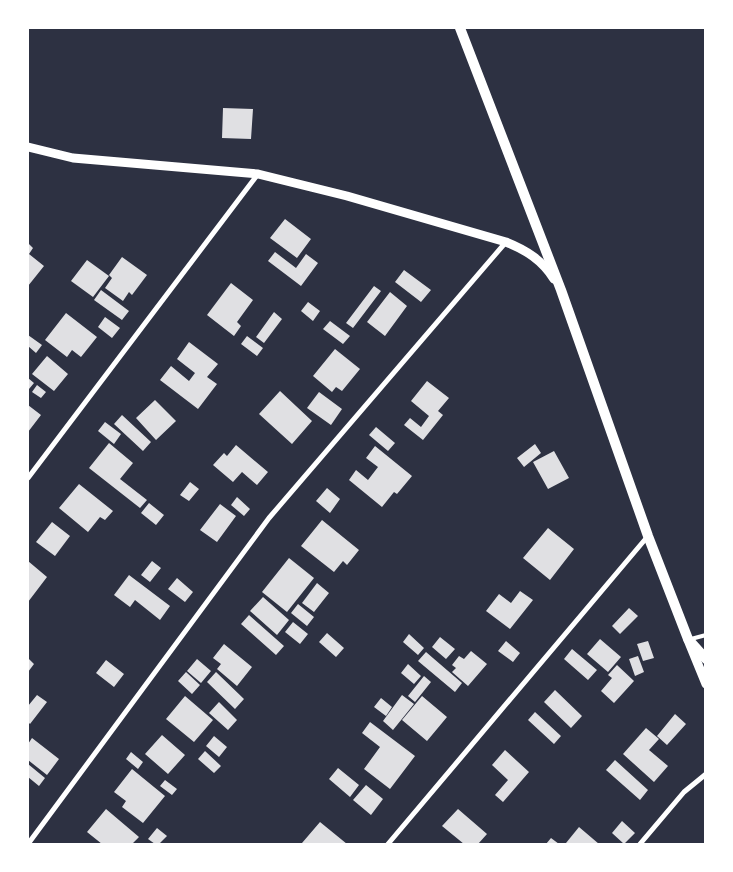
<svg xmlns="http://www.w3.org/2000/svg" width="733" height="872" viewBox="0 0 733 872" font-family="Merriweather,serif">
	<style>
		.building { fill: #e0e0e3 }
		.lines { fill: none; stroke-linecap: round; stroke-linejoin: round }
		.service { stroke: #fff; stroke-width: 4 }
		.minor { stroke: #fff; stroke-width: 5 }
		.tertiary { stroke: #fff; stroke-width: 9 }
		.secondary { stroke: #fff; stroke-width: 10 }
	</style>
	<rect width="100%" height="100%" fill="#2d3142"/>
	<path class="building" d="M223,108l30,1 -2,30 -29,-1z
		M285,219l26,20 -14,19 -27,-20z
		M28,243l5,5 -4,6 15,12 -16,20z
		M275,252l21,16 10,-14 12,9 -17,23 -33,-25z
		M122,257l25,18 -15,20 -3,-3 -6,9 -18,-13 7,-10 -3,-3z
		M87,260l22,16 -16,21 -22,-16z
		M404,270l27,20 -10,12 -26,-20z
		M231,283l22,17 -16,22 4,4 -7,10 -27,-21z
		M374,286l7,5 -28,37 -7,-5z
		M101,290l28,21 -7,9 -28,-20z
		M390,292l17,14 -22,30 -18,-14z
		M308,302l12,9 -7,10 -12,-10z
		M274,312l8,7 -18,24 -8,-6z
		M66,313l31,24 -16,20 -9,-7 -5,7 -22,-17z
		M105,317l15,11 -8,10 -14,-11z
		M330,321l20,15 -7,8 -20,-15z
		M28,335l14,10 -6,8 -8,-7z
		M247,336l16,12 -6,8 -16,-12z
		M189,342l29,22 -11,13 10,7 -19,25 -38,-29 11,-14 18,15 6,-8 -18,-14z
		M335,349l25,20 -18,22 -6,-4 -4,5 -19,-16z
		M47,356l21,18 -14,17 -22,-17z
		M28,378l6,5 -5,6 -1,-2z
		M427,381l22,17 -11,13 5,4 -20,25 -19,-15 6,-7 11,9 8,-11 -18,-15z
		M37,385l9,7 -5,6 -9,-6z
		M280,391l32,30 -20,23 -33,-30z
		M319,392l23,17 -11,16 -24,-17z
		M155,400l21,21 -20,19 -20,-22z
		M28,405l13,10 -13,17z
		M122,415l29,27 -8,9 -29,-27z
		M105,422l16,12 -7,10 -16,-13z
		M376,427l19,16 -7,8 -19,-16z
		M109,443l24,20 -13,16 27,21 -7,8 -51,-40z
		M535,444l6,9 -17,14 -7,-9z
		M236,445l32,27 -11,13 -15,-13 -9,10 -20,-17 11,-12 3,3z
		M375,446l37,30 -15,18 -3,-2 -12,15 -33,-27 7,-10 12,10 10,-13 -12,-9z
		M554,451l15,27 -21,11 -15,-27z
		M190,482l9,7 -10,12 -9,-6z
		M79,484l34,27 -8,9 -5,-3 -12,15 -29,-24z
		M327,488l13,11 -10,14 -14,-12z
		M237,497l13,12 -6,7 -13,-11z
		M149,503l15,12 -8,10 -15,-12z
		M220,504l16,12 -19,26 -17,-12z
		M322,520l37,30 -12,15 -4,-4 -9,11 -33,-26z
		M52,522l18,14 -15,20 -19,-14z
		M548,528l26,21 -24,31 -27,-22z
		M289,558l25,20 -27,34 -25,-20z
		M28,561l19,16 -19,25z
		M152,561l9,7 -11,14 -9,-7z
		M129,575l41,31 -10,14 -25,-20 -5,7 -16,-12z
		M177,578l16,14 -8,10 -17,-13z
		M317,583l12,10 -15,19 -12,-9z
		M520,591l13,9 -23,29 -24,-18 13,-17 12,9z
		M263,597l26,23 -12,15 -27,-24z
		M298,604l16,13 -7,9 -16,-13z
		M629,608l9,8 -18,18 -8,-8z
		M249,615l35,31 -8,9 -35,-31z
		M293,622l15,12 -8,10 -15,-12z
		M327,633l17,15 -8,9 -17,-15z
		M409,634l15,14 -6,7 -15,-13z
		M440,637l15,12 -9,10 -14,-12z
		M600,639l21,18 -13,15 -21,-18z
		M506,641l14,12 -7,9 -15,-11z
		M648,641l6,17 -11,3 -6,-17z
		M224,644l28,23 -15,19 -20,-17 4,-5 -8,-6z
		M572,649l25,21 -9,10 -24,-21z
		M471,651l16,13 -19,22 -16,-14 4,-4 -4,-3 7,-9 5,3z
		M426,652l36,31 -7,9 -37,-31z
		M638,656l6,16 -9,4 -6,-17z
		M28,658l6,6 -6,8z
		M197,659l14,12 -10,12 -14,-12z
		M106,660l18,14 -10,13 -18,-14z
		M408,664l13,12 -7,8 -13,-11z
		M617,665l17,16 -20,22 -13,-12 11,-13 -4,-3z
		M186,672l14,13 -8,9 -14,-13z
		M216,672l28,27 -9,10 -28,-27z
		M424,676l7,6 -16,20 -7,-6z
		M555,690l27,26 -11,12 -27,-26z
		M37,695l10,7 -17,22 -2,-2v-16z
		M402,695l12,9 -21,26 -10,-9z
		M185,696l28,24 -19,22 -28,-23z
		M422,696l25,21 -20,24 -25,-21z
		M381,698l11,9 -6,9 -12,-9z
		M219,702l18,18 -9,10 -19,-17z
		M535,712l26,24 -7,8 -26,-24z
		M675,714l11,10 -19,21 -10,-9z
		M370,722l45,34 -25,33 -26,-20 16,-22 -18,-14z
		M646,728l13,11 -10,11 19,16 -14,16 -31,-28z
		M162,735l23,20 -17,19 -23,-20z
		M214,736l13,11 -8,10 -13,-11z
		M32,738l27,21 -12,16 -19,-15v-16z
		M505,750l24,22 -26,30 -8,-7 13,-15 -16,-15z
		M205,751l16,15 -7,7 -16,-14z
		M131,752l12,10 -5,7 -12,-10z
		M615,760l33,30 -8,10 -34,-30z
		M28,764l17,14 -6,8 -11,-9z
		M338,768l21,17 -9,12 -21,-18z
		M132,769l33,27 -22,27 -21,-16 4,-6 -12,-9z
		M165,780l12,9 -5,6 -12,-9z
		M366,785l17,14 -12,16 -18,-15z
		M106,809l33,28 -7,7h-30l-15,-12z
		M458,809l29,25 -9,10h-14l-22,-18z
		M622,821l13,12 -11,11 -12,-11z
		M320,822l27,22h-43l-2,-1z
		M579,827l20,17h-31l-2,-1z
		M157,828l10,8 -8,8h-4l-7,-5z
		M551,838l8,6h-13z"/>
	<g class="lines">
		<path class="service" d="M691,639l15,-4"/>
		<path class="minor" d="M28,478l230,-304
			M28,844l241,-326 237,-276
			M388,844l260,-308
			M640,844l44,-52 22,-18"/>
		<path class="tertiary" d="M28,147l45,11 185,16 89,22 159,46c20,8 36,18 48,37
			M688,640l18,44"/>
		<path class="secondary" d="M460,28l101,262 87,246 40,103 18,20"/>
	</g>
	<rect width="733" height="872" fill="none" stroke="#ffffff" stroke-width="58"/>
</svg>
